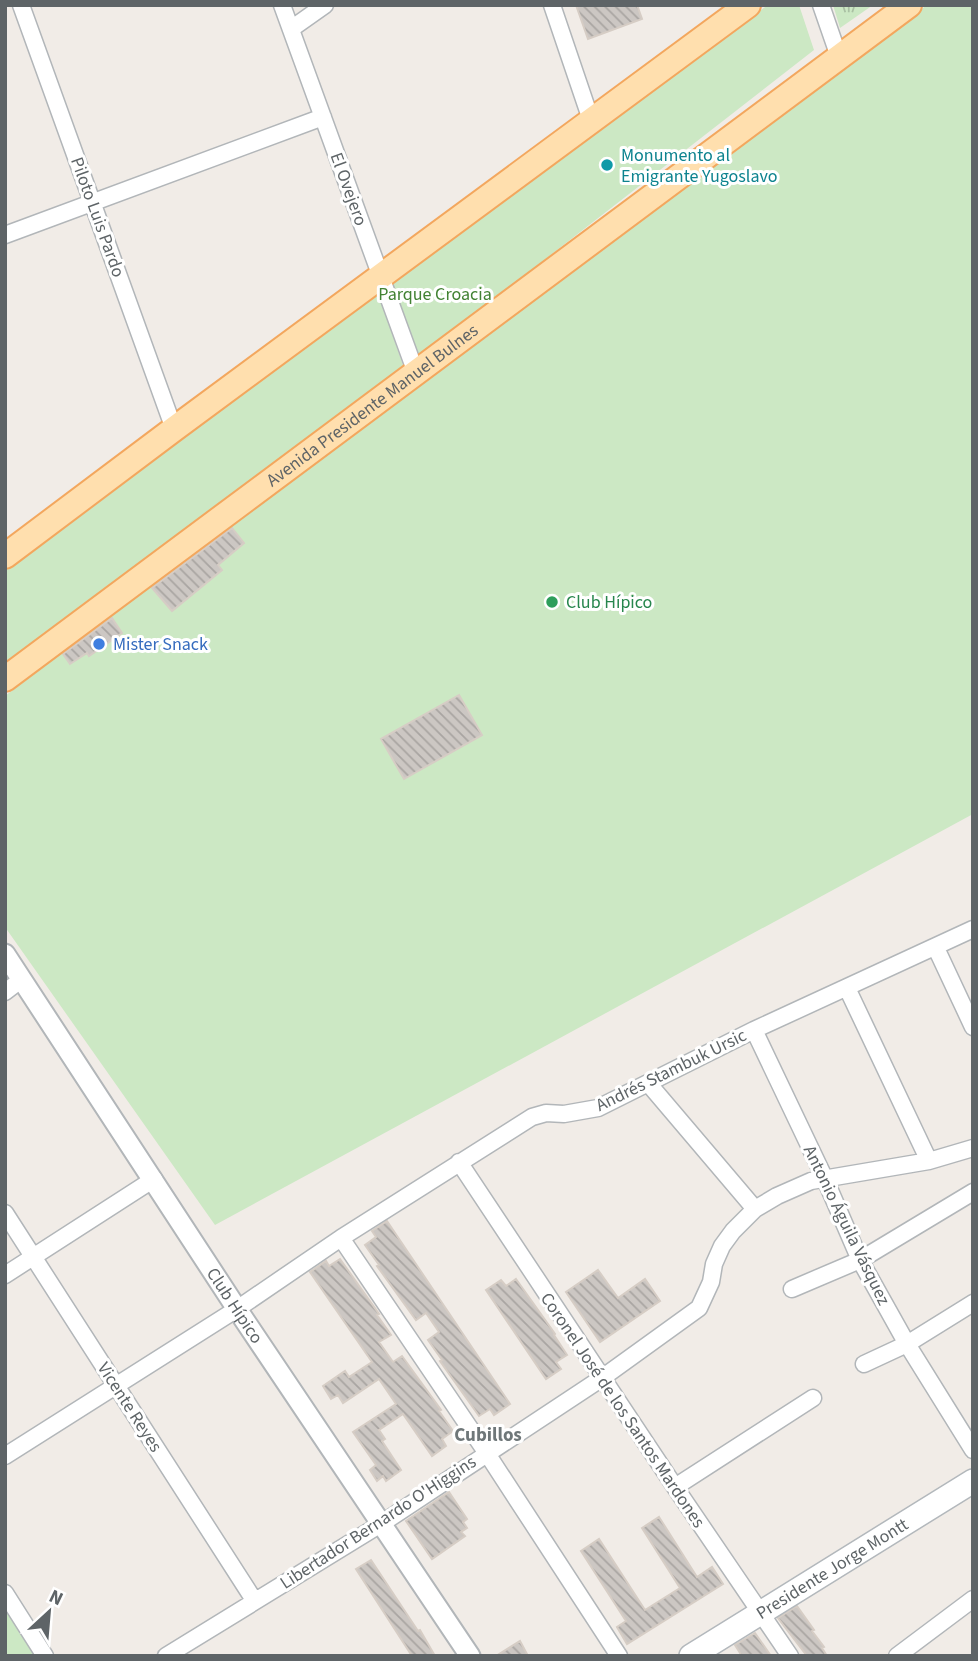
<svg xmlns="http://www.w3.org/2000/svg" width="978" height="1661" viewBox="0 0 978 1661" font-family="'Source Sans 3',sans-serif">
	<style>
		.grass { fill: url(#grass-tufts) }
		.green { fill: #cce8c4 }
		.building { fill: url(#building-back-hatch); stroke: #d6cdc5; stroke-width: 2 }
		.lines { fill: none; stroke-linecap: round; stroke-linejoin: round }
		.minor-casing { stroke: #b2b6b9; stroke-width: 19 }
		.tertiary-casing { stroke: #b2b6b9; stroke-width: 23 }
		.secondary-casing { stroke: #b3b8bc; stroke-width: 26 }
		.primary-casing { stroke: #f3a75e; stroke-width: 28 }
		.minor { stroke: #fff; stroke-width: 16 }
		.tertiary { stroke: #fff; stroke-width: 19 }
		.secondary { stroke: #fff; stroke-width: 23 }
		.primary { stroke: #ffdfae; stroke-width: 24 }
		.culture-dot { fill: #0f9aa8; stroke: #fff; stroke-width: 2.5 }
		.leisure-dot { fill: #2e9e5b; stroke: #fff; stroke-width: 2.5 }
		.shop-dot { fill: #3f7fe0; stroke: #fff; stroke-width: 2.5 }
		.labels { text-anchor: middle; stroke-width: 6; stroke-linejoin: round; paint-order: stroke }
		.culture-label { font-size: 18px; fill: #0d838f; stroke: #fff; text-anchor: start }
		.street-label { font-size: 18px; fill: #5e6467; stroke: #fff }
		.park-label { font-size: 18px; fill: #428233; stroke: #fff }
		.leisure-label { font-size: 18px; fill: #27864d; stroke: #fff; text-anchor: start }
		.shop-label { font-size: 18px; fill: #366cbe; stroke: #fff; text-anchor: start }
		.neighbourhood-label { font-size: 19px; font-weight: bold; fill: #6f7779; stroke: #fff }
	</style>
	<defs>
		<pattern id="grass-tufts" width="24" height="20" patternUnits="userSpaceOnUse" patternTransform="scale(1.75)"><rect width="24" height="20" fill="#cce8c4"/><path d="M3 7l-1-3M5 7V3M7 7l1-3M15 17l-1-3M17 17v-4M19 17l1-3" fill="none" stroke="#a9c0a3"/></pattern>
		<pattern id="building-back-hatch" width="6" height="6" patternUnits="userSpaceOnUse" patternTransform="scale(1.75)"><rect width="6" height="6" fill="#ccc7c3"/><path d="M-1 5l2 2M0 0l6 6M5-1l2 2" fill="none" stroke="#a9a5a2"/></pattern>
	</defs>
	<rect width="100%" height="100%" fill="#f1ece7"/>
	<path class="grass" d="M833,5h40l-33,23z"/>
	<path class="green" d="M768,5h31l15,45 -397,309 -30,-79z
		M927,5h46v809l-758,411 -210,-298v-231l605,-456z
		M377,290l27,78 -399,298v-98z
		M5,1606l32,50h-32z"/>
	<path class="building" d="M576,5h61l5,14 -54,20z
		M232,528l12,15 -26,22 4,5 -50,41 -20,-23z
		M112,618l10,15 -33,23 -2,-3 -17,11 -7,-10z
		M459,695l23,40 -78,44 -23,-40z
		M387,1221l123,183 -16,11 -4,-6 -11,7 -39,-55 2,-1 -14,-20 11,-8 -13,-19 -10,7 -39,-54 2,-1 -14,-20 11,-8 -4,-6z
		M340,1259l39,55 -2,1 14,20 -12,7 14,20 9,-6 39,54 -2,1 14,20 -11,8 4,7 -14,10 -29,-42 -24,16 6,9 -3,2 19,29 -15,11 -3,-5 -6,5 -7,-11 6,-5 -23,-33 43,-28 -17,-25 -36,24 -5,-8 -7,4 -8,-13 22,-15 4,6 23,-15 -62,-90 16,-11 3,5z
		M598,1270l20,28 27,-19 15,22 -60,41 -34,-50z
		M516,1279l39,55 -1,1 13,20 -11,7 5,7 -15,10 -60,-89 15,-10 5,6z
		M449,1492l18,27 -4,3 4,6 -6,4 4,4 -33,23 -26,-38z
		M659,1517l38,60 15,-10 11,17 -96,60 -10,-17 9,-6 -45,-70 18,-12 46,71 35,-22 -38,-60z
		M371,1560l47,71 2,-1 15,26h-23l-56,-87z
		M797,1606l17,24 -2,1 12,16 -2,1 5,8h-20l-29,-38z
		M755,1633l16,23h-29l-7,-11z
		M520,1641l8,15h-32z"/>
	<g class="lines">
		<defs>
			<path id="minor" d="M21,5l153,424
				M282,5l134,368
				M552,5l39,115
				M821,5l18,52
				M291,29l34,-24
				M5,235l318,-118
				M936,948l37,79
				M847,988l82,173
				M5,992l17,-13
				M754,1030l71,149 35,81 47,84 66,106
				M648,1083l107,126
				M459,1162l216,325 115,169
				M5,1213l249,387
				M341,1238l145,214 133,204
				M5,1275l149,-96
				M792,1289l68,-29 113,-68
				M864,1364l43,-20 66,-41
				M5,1456l232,-147 104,-71 191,-121 14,-4 18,1 34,-6 156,-78 219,-101
				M675,1487l138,-89
				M5,1593l40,63
				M166,1656l215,-132 221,-146 97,-70 12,-26 3,-18 8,-18 11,-15 22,-22 22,-13 34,-15 118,-20 44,-13
				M897,1656l76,-57"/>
			<g id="tertiary">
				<path id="s1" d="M5,954l232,355 233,347"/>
			</g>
			<g id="secondary">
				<path id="s2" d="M691,1656l282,-175"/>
			</g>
			<g id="primary">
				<path d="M5,556l169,-127 574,-424"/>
				<path id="s3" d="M5,679l904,-674"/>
			</g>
		</defs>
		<use href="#minor" class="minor-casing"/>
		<use href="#tertiary" class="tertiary-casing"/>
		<use href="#secondary" class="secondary-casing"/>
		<use href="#primary" class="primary-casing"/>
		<use href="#minor" class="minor"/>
		<use href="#tertiary" class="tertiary"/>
		<use href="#secondary" class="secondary"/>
		<use href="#primary" class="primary"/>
	</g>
	<circle class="culture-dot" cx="607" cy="165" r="7"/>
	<circle class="leisure-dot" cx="552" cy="602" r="7"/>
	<circle class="shop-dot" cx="99" cy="644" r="7"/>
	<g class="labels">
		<g class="culture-label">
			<text x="621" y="161">Monumento al<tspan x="621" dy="21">Emigrante Yugoslavo</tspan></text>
		</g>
		<g class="street-label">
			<text transform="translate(349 189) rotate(70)" y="6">El Ovejero</text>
			<text transform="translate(98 217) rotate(70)" y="6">Piloto Luis Pardo</text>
			<text dy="6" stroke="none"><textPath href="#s3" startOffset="458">Avenida Presidente Manuel Bulnes</textPath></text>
			<text transform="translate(671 1070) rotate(-26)" y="6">Andrés Stambuk Ursic</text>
			<text transform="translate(847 1225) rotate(64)" y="6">Antonio Águila Vásquez</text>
			<text dy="6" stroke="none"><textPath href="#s1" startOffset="420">Club Hípico</textPath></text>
			<text transform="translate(130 1407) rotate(57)" y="6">Vicente Reyes</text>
			<text transform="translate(623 1410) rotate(56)" y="6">Coronel José de los Santos Mardones</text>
			<text transform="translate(378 1522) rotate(-33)" y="6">Libertador Bernardo O'Higgins</text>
			<text dy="6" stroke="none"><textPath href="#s2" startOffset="166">Presidente Jorge Montt</textPath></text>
		</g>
		<g class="park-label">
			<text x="435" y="300">Parque Croacia</text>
		</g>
		<g class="leisure-label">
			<text x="566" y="608">Club Hípico</text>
		</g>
		<g class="shop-label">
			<text x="113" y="650">Mister Snack</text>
		</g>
		<g class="neighbourhood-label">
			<text x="488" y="1441">Cubillos</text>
		</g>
	</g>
	<rect width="978" height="1661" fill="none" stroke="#5e6467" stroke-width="14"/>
	<g transform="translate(49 1612) rotate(26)" stroke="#ffffff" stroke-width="5" paint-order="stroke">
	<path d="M0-5L12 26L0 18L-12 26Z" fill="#5e6467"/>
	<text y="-10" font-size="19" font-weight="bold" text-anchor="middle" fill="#5e6467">N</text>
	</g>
</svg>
